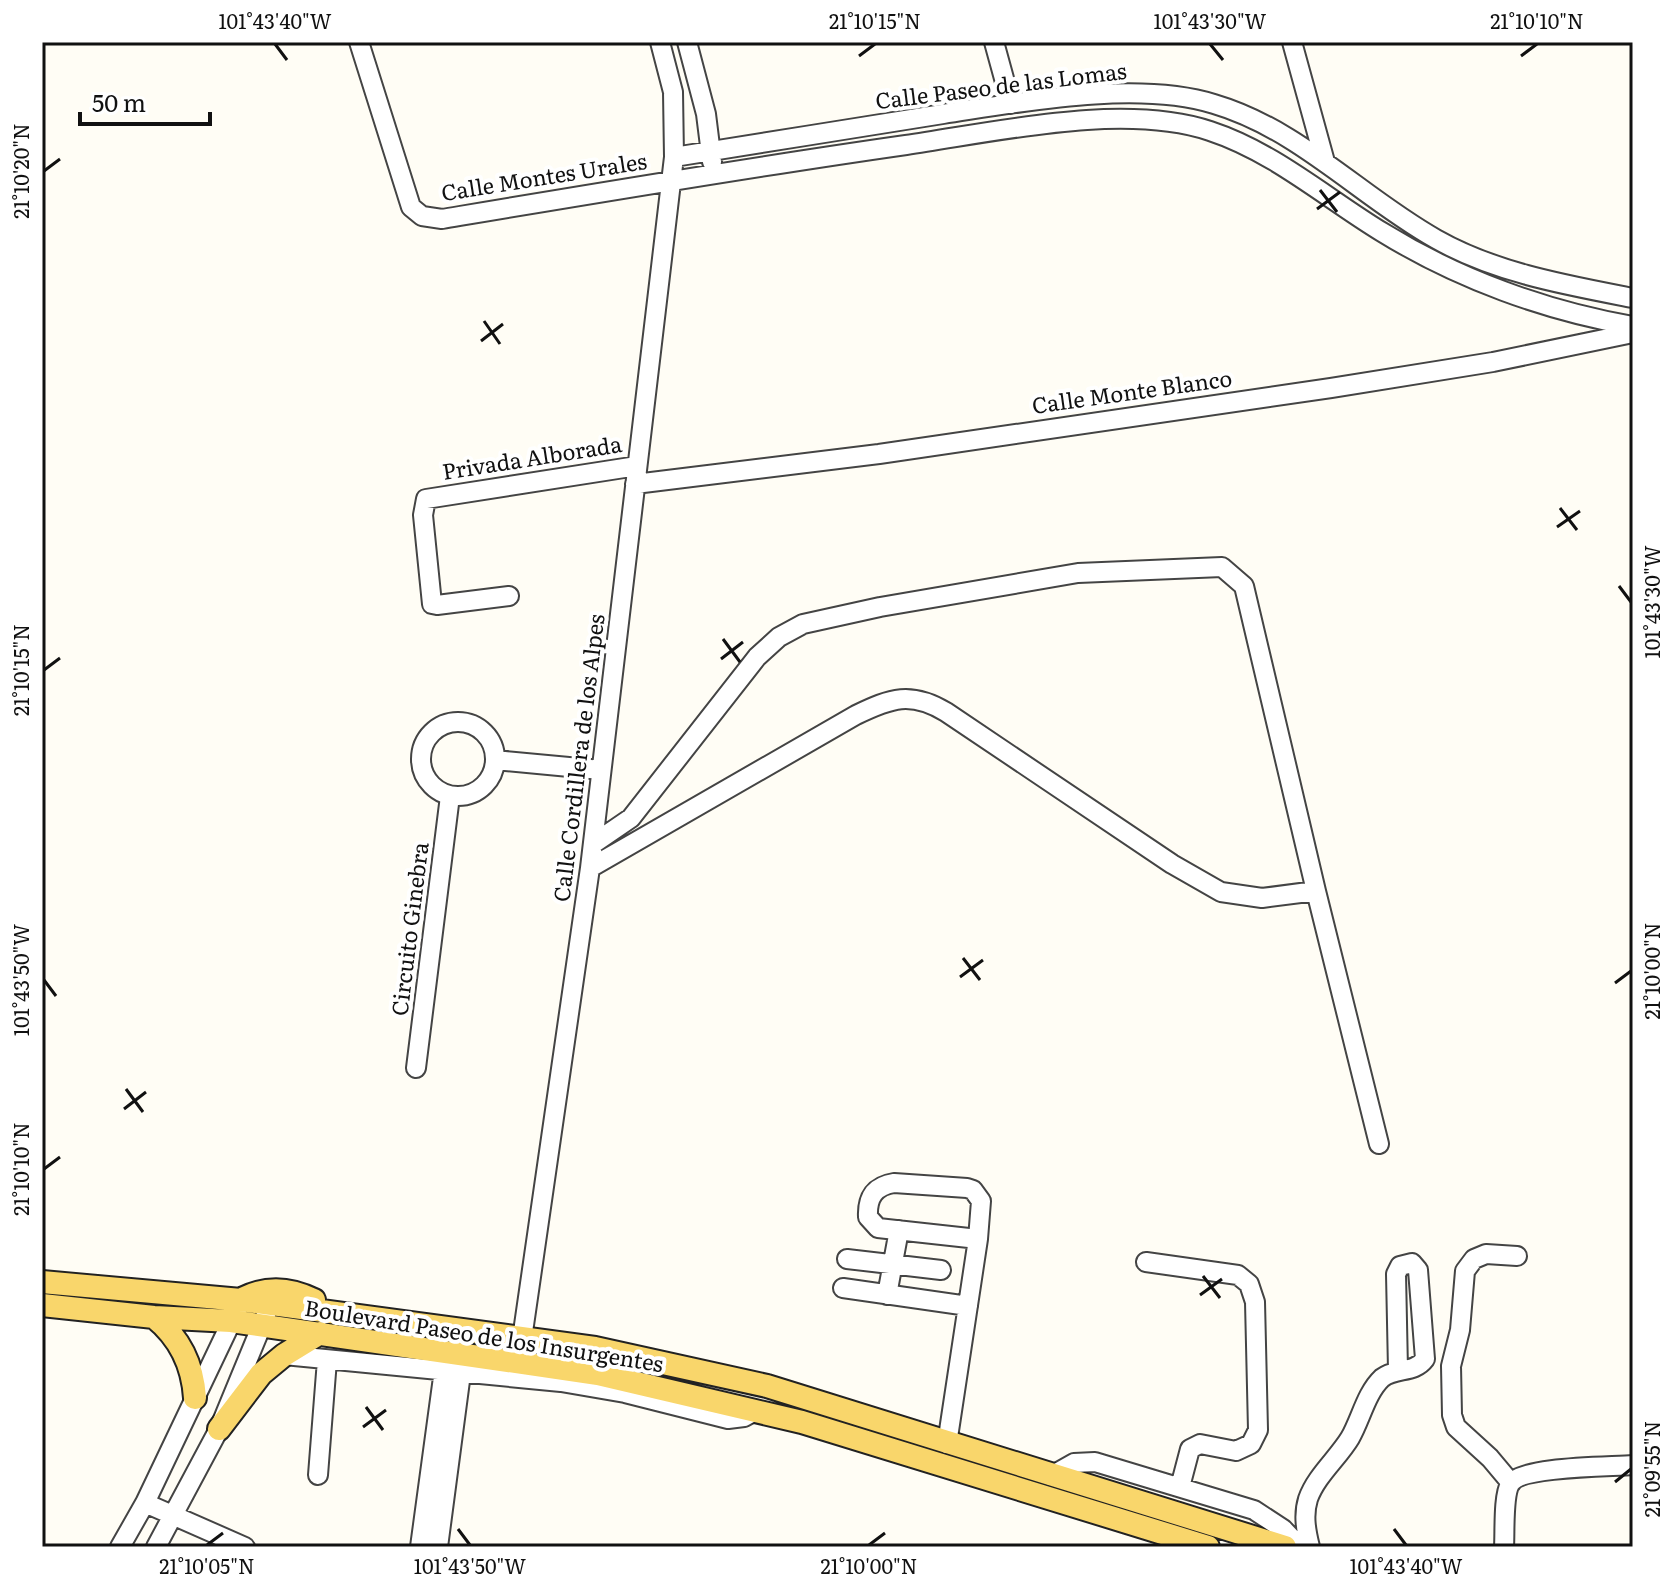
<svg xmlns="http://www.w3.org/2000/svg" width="1675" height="1589" viewBox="0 0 1675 1589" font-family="Literata,serif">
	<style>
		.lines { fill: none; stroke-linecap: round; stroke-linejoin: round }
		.minor-casing { stroke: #444; stroke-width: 22 }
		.major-casing { stroke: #222; stroke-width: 26 }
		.minor { stroke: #fff; stroke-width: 18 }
		.major { stroke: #f9d66b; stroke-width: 22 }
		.ticks { fill: none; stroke: #111; stroke-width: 3 }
		.labels { text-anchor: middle; stroke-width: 8; stroke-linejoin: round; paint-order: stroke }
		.street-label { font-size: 22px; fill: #111; stroke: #fff }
		.neatline { fill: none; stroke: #111; stroke-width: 3 }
		.ticks-label { font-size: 20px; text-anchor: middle; fill: #111 }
	</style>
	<rect width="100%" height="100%" fill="#fffdf5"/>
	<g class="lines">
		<defs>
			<path id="minor" d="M359,42l52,165 11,9 20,3c155,-26 309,-52 464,-74 90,-13 217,-43 304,-14 64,21 116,67 172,101 76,47 164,79 251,94
				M687,42l19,72 6,48
				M994,42l17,62
				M1292,42l33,120
				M674,157c90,-14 179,-29 269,-43 80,-12 194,-34 271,-10 85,25 147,93 222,135 60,34 130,46 197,59
				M635,484l244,-30 452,-66 162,-26 140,-29
				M509,596l-72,9 -5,-1 -9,-89 3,-16 211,-33
				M421 759a37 37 0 1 1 74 0a37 37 0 1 1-74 0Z
				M495,760l106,10
				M593,844l38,-26 126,-161 22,-20 24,-13 77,-17 198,-34 144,-6 22,19 72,305 63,253
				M590,868l266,-153c35,-17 55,-24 90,-3l226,152 49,28 41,6 54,-7
				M416,1068l34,-272
				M847,1259l94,11
				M1146,1262l92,13 11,9 6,18 3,128 -7,14 -15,7 -36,-7 -10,5 -10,38
				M843,1288l125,18
				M887,1295l12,-65
				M522,1339l68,-471 84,-711 -1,-65 -13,-50
				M284,1355l277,27 64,11 103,26 16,-2 13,-7
				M947,1444l31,-205 3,-38 -8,-11 -6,-2 -73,-5c-19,3 -27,14 -26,34l10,11 100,11
				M318,1475l9,-115
				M1051,1476l23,-13 21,-1 159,48 29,19 17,18
				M1511,1483l-21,-25 -34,-31 -4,-12 -1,-49 9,-36 5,-59 9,-12 12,-5 31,2
				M145,1503l100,44
				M120,1547l25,-44 92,-193
				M156,1547l63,-118 47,-114
				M420,1547l24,-177
				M438,1547l23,-174
				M1310,1547c-4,-16 -7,-32 -2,-48 8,-23 30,-41 42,-61 11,-19 16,-45 32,-60 14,-11 32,-4 43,-19l-7,-89 -6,-7 -12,3 -4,8 2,96
				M1504,1547c1,-15 -1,-51 6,-63 11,-18 100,-17 123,-19"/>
			<path id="major" d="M42,1282l199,18 354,48 172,38 518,161
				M244,1298c24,-12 46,-10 70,2
				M42,1305l112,12 77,4 367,53 204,48 406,125
				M154,1317c26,21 39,49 41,81
				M219,1429l42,-55 23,-19 36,-22"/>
		</defs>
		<use href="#minor" class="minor-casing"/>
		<use href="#major" class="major-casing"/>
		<use href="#minor" class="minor"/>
		<use href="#major" class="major"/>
	</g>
	<path class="ticks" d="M275,44l12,16M1210,44l13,16M859,56l16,-12M1521,56l16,-12M44,171l16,-12M1320,190l17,22M1317,209l23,-17M484,321l16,23M481,341l22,-17M1560,508l17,22M1557,527l23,-16M1619,586l12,16M723,639l17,23M721,659l22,-17M44,670l16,-12M963,958l17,22M960,977l23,-17M44,980l12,16M1615,983l16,-12M126,1089l17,23M124,1109l22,-17M44,1169l16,-12M1203,1276l17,22M1200,1295l22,-16M366,1407l17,23M363,1427l23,-17M1615,1482l16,-13M458,1529l12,16M1394,1529l12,16M207,1545l16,-12M869,1545l16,-12"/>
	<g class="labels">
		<g class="street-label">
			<text transform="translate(1001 86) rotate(-7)" y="8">Calle Paseo de las Lomas</text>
			<text transform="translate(544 177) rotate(-9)" y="8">Calle Montes Urales</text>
			<text transform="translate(1132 392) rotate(-8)" y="8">Calle Monte Blanco</text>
			<text transform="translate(532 458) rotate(-9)" y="8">Privada Alborada</text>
			<text transform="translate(579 758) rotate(-83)" y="8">Calle Cordillera de los Alpes</text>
			<text transform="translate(410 929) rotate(-83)" y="8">Circuito Ginebra</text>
			<text transform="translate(484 1336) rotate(9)" y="8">Boulevard Paseo de los Insurgentes</text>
		</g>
	</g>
	<rect width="1675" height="1589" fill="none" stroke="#ffffff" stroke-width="88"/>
	<path d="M80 112v12h130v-12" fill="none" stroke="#111111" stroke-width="4"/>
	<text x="92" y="112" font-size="24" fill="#111111" stroke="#ffffff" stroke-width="6" paint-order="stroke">50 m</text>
	<rect x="44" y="44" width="1587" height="1501" class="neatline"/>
	<g class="ticks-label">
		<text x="275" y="29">101°43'40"W</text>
		<text x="875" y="29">21°10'15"N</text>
		<text x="1210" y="29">101°43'30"W</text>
		<text x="1537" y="29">21°10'10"N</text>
		<text transform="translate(22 171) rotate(-90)" y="7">21°10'20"N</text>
		<text transform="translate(1653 602) rotate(-90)" y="7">101°43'30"W</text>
		<text transform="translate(22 670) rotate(-90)" y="7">21°10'15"N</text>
		<text transform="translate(1653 971) rotate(-90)" y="7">21°10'00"N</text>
		<text transform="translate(22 980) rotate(-90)" y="7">101°43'50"W</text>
		<text transform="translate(22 1169) rotate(-90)" y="7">21°10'10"N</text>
		<text transform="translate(1653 1469) rotate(-90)" y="7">21°09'55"N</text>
		<text x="207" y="1574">21°10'05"N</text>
		<text x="470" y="1574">101°43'50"W</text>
		<text x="869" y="1574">21°10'00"N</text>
		<text x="1406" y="1574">101°43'40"W</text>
	</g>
</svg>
